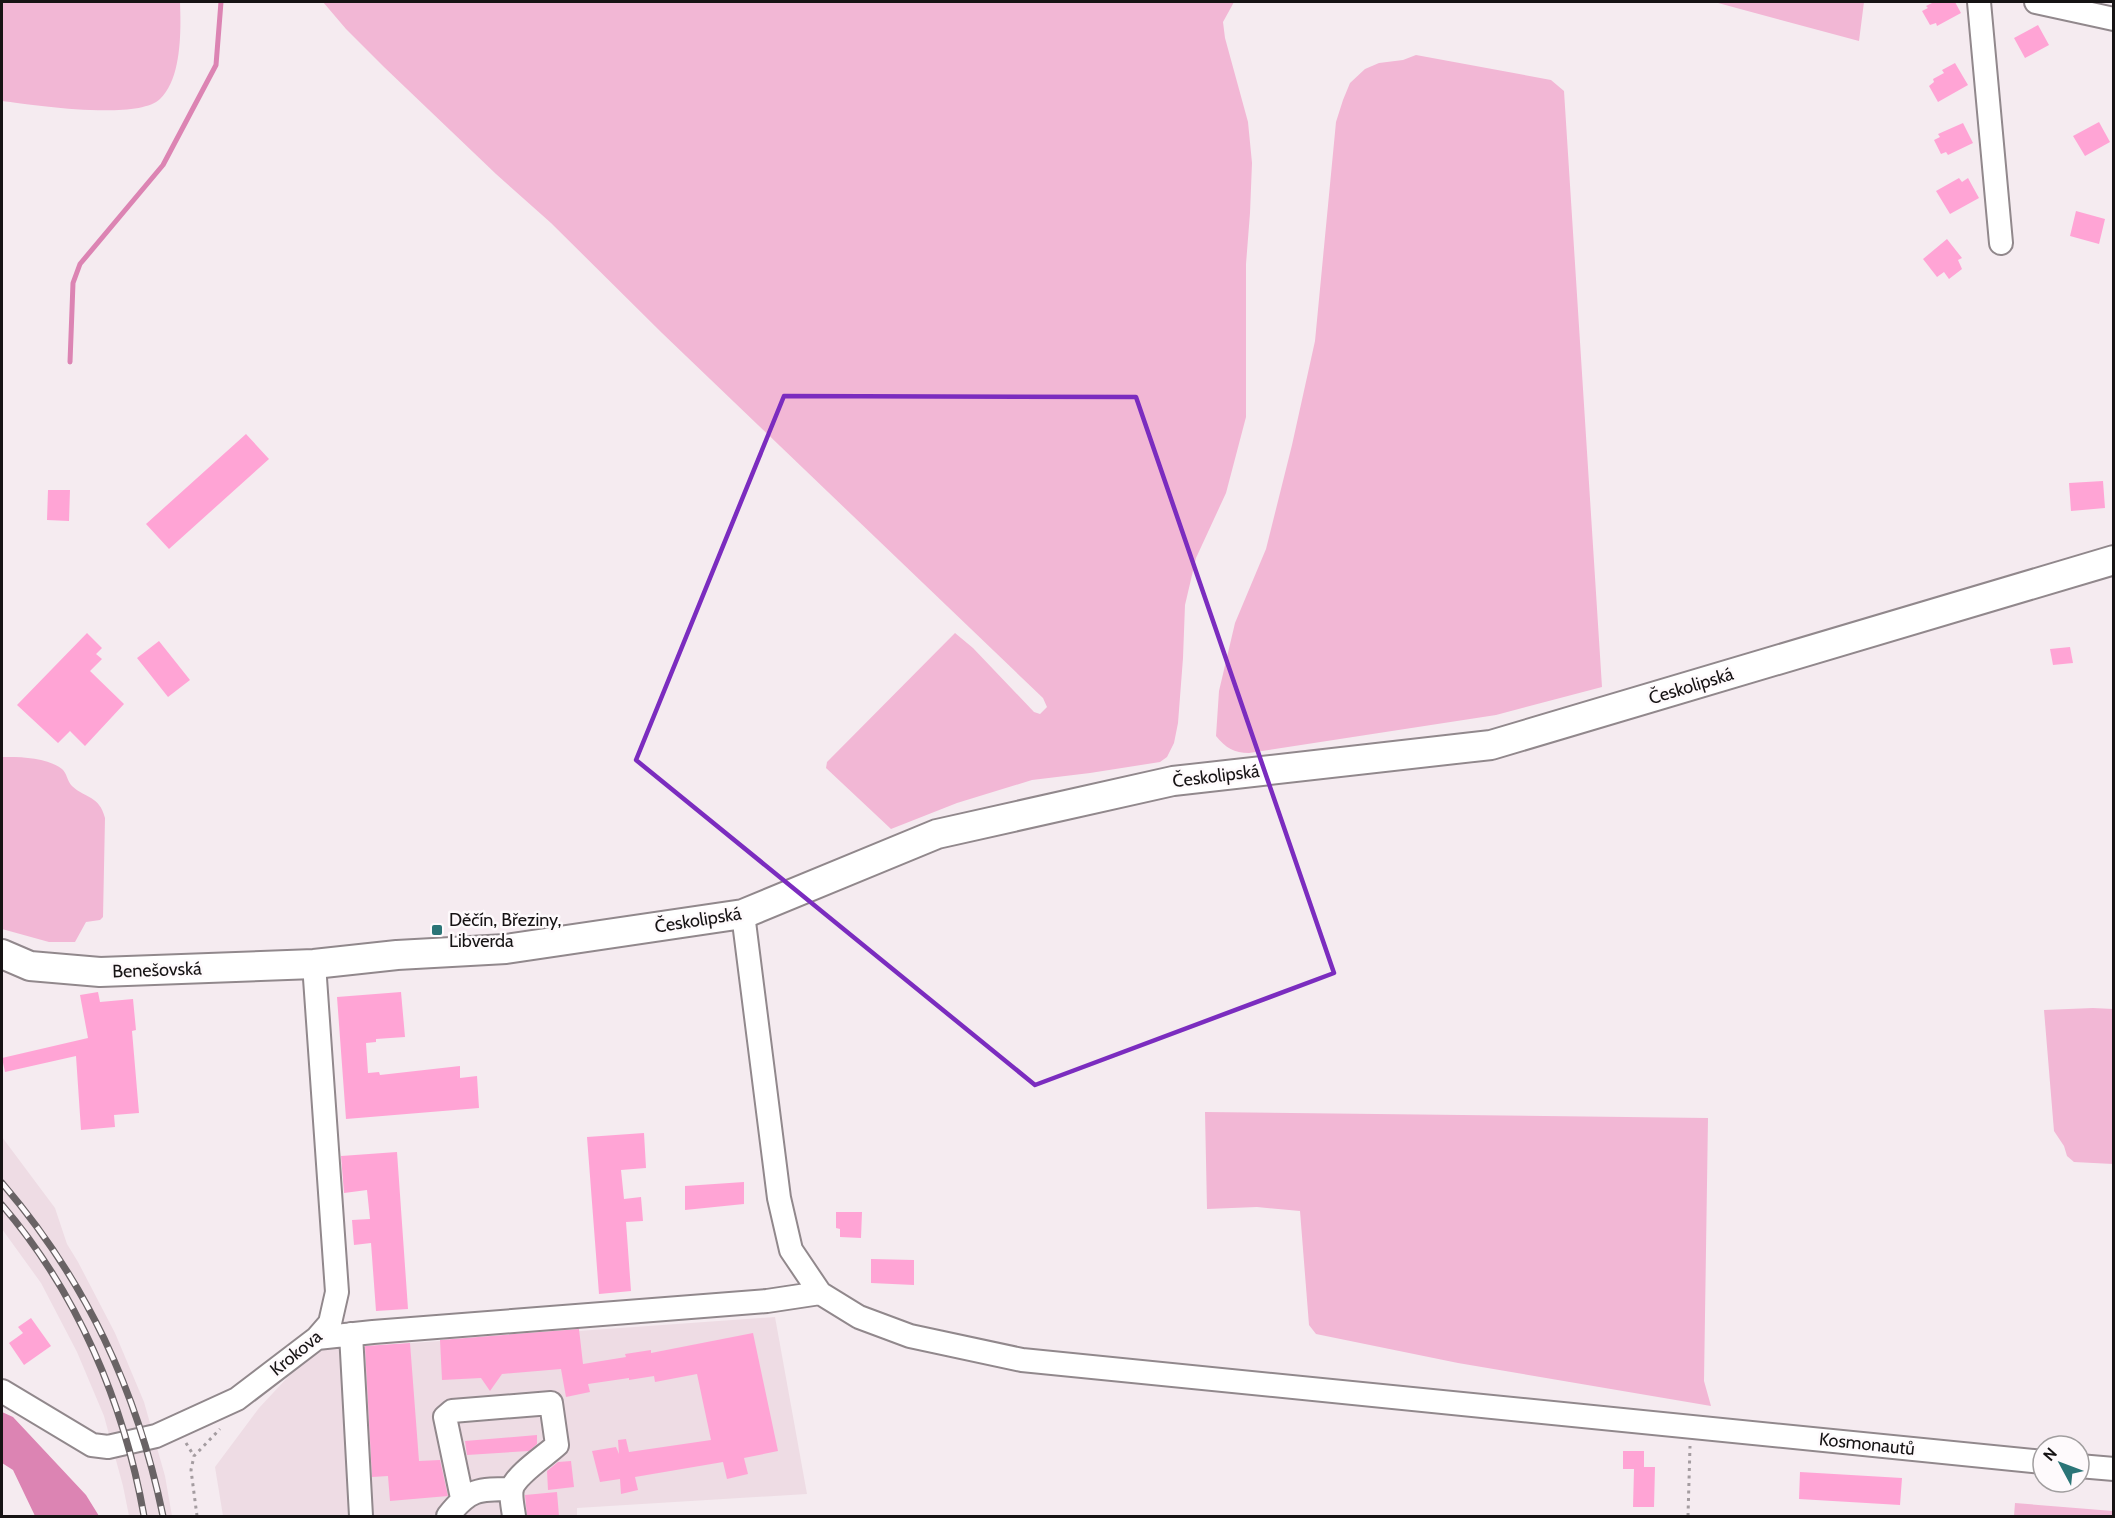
<svg xmlns="http://www.w3.org/2000/svg" width="2115" height="1518" viewBox="0 0 2115 1518" font-family="Cabin,sans-serif">
	<style>
		.built { fill: #eedce4 }
		.green { fill: #f2b7d5 }
		.water { fill: #dc84b3 }
		.lines { fill: none; stroke-linecap: round; stroke-linejoin: round }
		.stream { stroke: #dc84b3; stroke-width: 5 }
		.building { fill: #ffa4d5 }
		.minor-casing { stroke: #91888c; stroke-width: 26 }
		.major-casing { stroke: #91888c; stroke-width: 32 }
		.path { stroke: #a49ca0; stroke-width: 3; stroke-dasharray: 3 4.5; stroke-linecap: butt }
		.minor { stroke: #fff; stroke-width: 22 }
		.major { stroke: #fff; stroke-width: 28 }
		.rail-casing { stroke: #696365; stroke-width: 7 }
		.rail { stroke: #fefafc; stroke-width: 4.5; stroke-dasharray: 14; stroke-linecap: butt }
		.marked { fill: none; stroke: #7b2cbf; stroke-width: 4.5; stroke-linejoin: round }
		.poi-dot { fill: #2b7577; stroke: #fefafc; stroke-width: 2 }
		.labels { text-anchor: middle; stroke-width: 5; stroke-linejoin: round; paint-order: stroke }
		.street-label { font-size: 18px; fill: #161314; stroke: #fefafc }
		.poi-label { font-size: 18px; fill: #161314; stroke: #fefafc; text-anchor: start }
	</style>
	<rect width="100%" height="100%" fill="#f5ebf0"/>
	<path class="built" d="M2,1137l53,71 12,36 11,18 37,71 29,69 21,74 7,40h-43l-6,-30 -19,-70 -27,-64 -36,-69 -39,-54z
		M775,1317l32,177 -230,14v8h-354l-8,-49 44,-59 54,-58z"/>
	<path class="green" d="M2,2h178c1,28 2,76 -20,97 -23,22 -127,6 -158,2z
		M323,2h911l-11,20 2,16 23,84 4,41 -2,50 -4,51v153l-20,76 -30,65 -11,47 -2,53 -5,65 -4,20 -7,14 -7,5 -70,11 -58,7 -75,23 -66,26 -65,-61 1,-6 128,-129 18,15 61,64 6,2 7,-7 -4,-9 -381,-365 -111,-110 -55,-49 -112,-107 -38,-38z
		M1714,2h150l-5,39 -141,-38z
		M1416,55l135,25 13,11 38,596 -106,28 -247,38c-15,0 -23,-5 -33,-17l3,-45 16,-68 31,-74 26,-104 23,-104 21,-219 7,-22 7,-17 15,-14 14,-6 24,-3z
		M2,757c19,0 44,0 60,12 5,4 5,12 10,17 14,13 27,9 33,32l-2,99 -3,3 -14,2 -11,20h-26l-47,-13z
		M2093,1008l20,1v155l-39,-2 -7,-6 -3,-10 -10,-15 -10,-121z
		M1205,1112l503,6 -4,263 7,25 -253,-43 -142,-29 -7,-9 -9,-114 -43,-4 -50,2z
		M2015,1503l98,8v5h-99z"/>
	<path class="water" d="M2,1412l11,5 73,78 13,21h-64l-22,-46 -11,-7z"/>
	<g class="lines">
		<path class="stream" d="M70,362l3,-79 7,-19 83,-99 53,-100 5,-63"/>
	</g>
	<path class="building" d="M1934,2h21l6,11 -24,13 -1,-3 -6,2 -8,-14 6,-3 -2,-2z
		M2038,25l11,20 -24,13 -11,-20z
		M1955,63l13,22 -30,17 -9,-16 5,-4 -1,-3 11,-6 -2,-3z
		M2099,122l11,20 -25,14 -12,-20z
		M1963,123l10,20 -25,12 -2,-3 -5,2 -7,-14 6,-3 -2,-3z
		M1959,178l3,4 6,-4 11,20 -29,16 -14,-23z
		M2076,211l29,8 -6,25 -29,-8z
		M1947,239l15,19 -4,2 4,9 -13,10 -5,-7 -7,5 -14,-18z
		M246,434l23,25 -100,90 -23,-25z
		M2103,481l2,27 -34,3 -2,-28z
		M48,490h22l-1,31 -22,-1z
		M87,633l15,15 -6,6 6,5 -12,12 34,33 -39,42 -15,-15 -12,12 -41,-38z
		M159,641l31,39 -22,17 -31,-39z
		M2070,647l3,16 -20,2 -3,-16z
		M98,992l2,10 33,-3 3,31 -4,1 7,82 -25,2 1,12 -34,3 -5,-74 -71,16 -3,-14 86,-20 -8,-43z
		M401,992l4,45 -29,2v3l-10,1 2,30 11,-1 1,3 80,-9v12l17,-2 2,32 -133,11 -9,-122z
		M644,1133l2,35 -25,2 3,29 17,-2 2,24 -17,1 5,69 -32,3 -12,-157z
		M397,1152l11,157 -32,2 -5,-68 -17,2 -2,-25 18,-1 -3,-29 -23,3 -3,-37z
		M744,1182v22l-59,6v-24z
		M836,1212h26l-1,26 -21,-1v-8l-4,-1z
		M871,1259l43,1v25l-43,-2z
		M31,1318l20,28 -27,19 -15,-22 14,-10 -5,-6z
		M579,1329l4,35 43,-7 -1,-3 26,-4v3l102,-20 25,118 -34,7 4,16 -21,5 -4,-17 -88,15 3,13 -17,4 -1,-15 -20,3 -8,-31 24,-4 3,7 -1,-14 8,-1 3,13 82,-12 -14,-66 -42,8 -1,-6 -25,4v-2l-41,6 2,8 -24,5 -5,-28 -59,5 -12,17 -9,-13 -39,2 -2,-40z
		M410,1343l9,118 21,-1 8,36 -58,5 -2,-25 -16,1 -7,-131z
		M537,1435v9l-8,7 -62,4 -2,-14z
		M1623,1451h21v16h11l-1,40h-21l1,-38h-11z
		M571,1461l3,26 -26,3 -1,-19 11,-9z
		M1800,1472l102,6 -2,27 -101,-6z
		M557,1492l2,24h-32l-2,-21z"/>
	<g class="lines">
		<defs>
			<path id="minor" d="M1979,2l22,241
				M2036,2l78,17
				M743,914l36,284 12,52 29,43 39,24 51,19 112,24 1021,102
				M351,1334l10,182
				M317,1338l56,-6 394,-31 53,-8
				M2,1391l90,54 16,2 48,-11 81,-37 80,-61 13,-15 7,-31 -23,-328
				M2079,1466l35,3
				M462,1498l-17,-81 7,-6 99,-8 6,42c-12,11 -40,29 -45,43 -2,8 1,20 2,28
				M448,1516c21,-27 30,-27 64,-27"/>
			<path id="major" d="M2,954l28,12 70,6 214,-8 83,-9 109,-6 237,-35 194,-80 236,-53 318,-36 623,-185"/>
		</defs>
		<use href="#minor" class="minor-casing"/>
		<use href="#major" class="major-casing"/>
		<path class="path" d="M186,1443l8,13
			M197,1516l-6,-46 3,-14 26,-27
			M1688,1516l2,-70"/>
		<use href="#minor" class="minor"/>
		<use href="#major" class="major"/>
		<defs>
			<path id="rail" d="M2,1183c84,98 135,207 161,333
				M2,1205c75,87 122,198 142,311"/>
		</defs>
		<use href="#rail" class="rail-casing"/>
		<use href="#rail" class="rail"/>
	</g>
	<path class="marked" d="M784,396l352,1 198,576 -299,112 -399,-325z"/>
	<rect class="poi-dot" x="431" y="924" width="12" height="12" rx="3"/>
	<g class="labels">
		<g class="street-label">
			<text transform="translate(1691 686) rotate(-17)" y="6">Českolipská</text>
			<text transform="translate(1216 776) rotate(-7)" y="6">Českolipská</text>
			<text transform="translate(698 920) rotate(-9)" y="6">Českolipská</text>
			<text transform="translate(157 970) rotate(-2)" y="6">Benešovská</text>
			<text transform="translate(296 1353) rotate(-39)" y="6">Krokova</text>
			<text transform="translate(1867 1444) rotate(6)" y="6">Kosmonautů</text>
		</g>
		<g class="poi-label">
			<text x="449" y="926">Děčín, Březiny,<tspan x="449" dy="21">Libverda</tspan></text>
		</g>
	</g>
	<rect width="2115" height="1518" fill="none" stroke="#161314" stroke-width="6"/>
	<g transform="translate(2061 1464) rotate(311)"><circle r="28" fill="#fefafc" stroke="#a19e9f" stroke-width="1.5"/>
	<path d="M0-4.5L10 22L0 15L-10 22Z" fill="#2b7577"/>
	<text y="-9" font-size="16" font-weight="bold" text-anchor="middle" fill="#161314">N</text>
	</g>
</svg>
